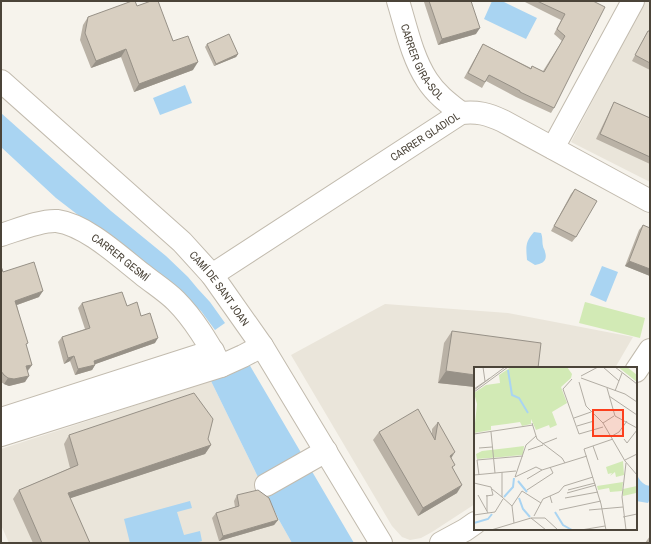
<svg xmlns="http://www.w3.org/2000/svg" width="651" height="544" viewBox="0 0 651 544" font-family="'Archivo Narrow',sans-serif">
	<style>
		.residential { fill: #eae5da }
		.green { fill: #d2eab5 }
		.water { fill: #a9d4f2 }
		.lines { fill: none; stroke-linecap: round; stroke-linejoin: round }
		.minor-casing { stroke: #c2bbae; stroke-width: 24 }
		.minor { stroke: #fff; stroke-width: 22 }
		.wall { fill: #bab2a6 }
		.shaded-wall { fill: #979187 }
		.building { fill: #d8cfc1; stroke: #979187 }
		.labels { text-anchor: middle; stroke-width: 3; stroke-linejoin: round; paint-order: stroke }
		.street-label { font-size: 11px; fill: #4b4439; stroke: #fff }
		.inset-river { fill: none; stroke: #a9d4f2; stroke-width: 2 }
		.inset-road { fill: none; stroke: #b2ada4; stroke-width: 1 }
		.view { fill: #fc3f1d; fill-opacity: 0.15; stroke: #fc3f1d; stroke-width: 2 }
		.inset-edge { fill: none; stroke: #4b4439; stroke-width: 2 }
	</style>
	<rect width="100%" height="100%" fill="#f6f3ec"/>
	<path class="residential" d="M645,1h5v181l-79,-40z
		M385,304l123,9 125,24 -18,31h-140v136l-43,28 -11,6 -11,2 -8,-3 -10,-11 -101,-171z
		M211,381l68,139 13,23h-283l-8,-18v-76z"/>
	<path class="green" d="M585,302l60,16 -5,20 -61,-15z"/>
	<path class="water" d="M492,1h10l35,17 -11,21 -42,-20z
		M185,85l7,18 -32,12 -7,-17z
		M1,113l110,98 55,45 22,21 10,12 12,13 15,21 -10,7 -14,-19 -28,-23 -117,-90 -55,-51z
		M534,232l7,1c2,5 1,9 2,13 0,2 2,4 2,6 3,9 -3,12 -10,13l-8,-5c-1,-13 -2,-18 7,-28z
		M602,266l16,6 -12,30 -16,-7z
		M249,364l105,179h-62l-13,-23 -68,-139z
		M636,477h2c3,5 6,8 12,9v13l-2,4 -12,-2z
		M190,501l2,7 -15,4 7,23 16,-4 2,10 -7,2h-65l-6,-24z"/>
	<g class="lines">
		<defs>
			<g id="minor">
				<path id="s1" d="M398,1c8,26 14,56 29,79 9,14 21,23 34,33"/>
				<path id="s2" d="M1,81l181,161 30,33 50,71 119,197"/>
				<path d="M553,148l80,-147"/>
				<path id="s3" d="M1,235c16,-5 40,-15 56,-14 29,4 62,35 85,53 11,9 24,17 34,27 18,18 32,42 45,65"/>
				<path id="s4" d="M212,275l249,-162c16,-2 27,1 42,8l147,80"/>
				<path d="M636,371l14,-21"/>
				<path d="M1,419l212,-68"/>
				<path d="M1,435l220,-69 22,-10 19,-10"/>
				<path d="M266,485l60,-34"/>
				<path d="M441,543l24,-13 10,-7"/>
			</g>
		</defs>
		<use href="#minor" class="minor-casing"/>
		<use href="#minor" class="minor"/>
	</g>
	<path class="wall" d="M424,1h47l5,33 -38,11 -14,-43z
		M523,1h70l-16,61 -3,4 -20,42 -3,5 -35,-16 -30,-16 -4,7 -18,-10 16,-29 3,-5 48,24 1,-2 11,5 19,-30 -8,-7 7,-14z
		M137,6l36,35 20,29 -59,22 -13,-35 -30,11 -11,-28 3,-15 5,-8z
		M648,31h2v39l-18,-9 13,-25z
		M207,44l31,10 -2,3 -22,9 -9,-19z
		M614,102l36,16v46l-54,-25 15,-31z
		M575,189l1,48 -4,5 -21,-11 20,-37z
		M643,225l7,3v48l-25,-10 14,-36z
		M1,266l2,6 36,25 -22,8 9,41 6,19 -4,6 -3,11 -16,4 -5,-2 -3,-2z
		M82,303l45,3 14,10 14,27 -60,21v1l-3,5 -17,5 -5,-14 -6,3 -6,-22 4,-5 23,-8 -7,-21z
		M452,331l23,37v19l-37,-4 6,-40z
		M438,422l13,36 2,10 4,25 -39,23 -45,-76 6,-8 53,2v-5z
		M69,435l139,4 3,6 -6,9 -135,44 20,45h-57l-20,-44 6,-9 51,-22 -6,-24z
		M237,495l41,25 -4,5 -55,16 -7,-23 4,-5 19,-6 -1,-6z
		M650,536v7h-5z"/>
	<path class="shaded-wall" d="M480,28l-4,6 -38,11 4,-6z
		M126,49l-5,8 -30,11 5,-7z
		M238,54l-2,3 -22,9 2,-2z
		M198,62l-5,8 -59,22 5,-8z
		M629,261l21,8v7l-25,-10z
		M43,291l-4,6 -28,10 4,-6z
		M158,338l-3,5 -65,23 4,-5z
		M74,356l-4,5 -6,3 4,-6z
		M32,365l-5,6 -1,-5z
		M95,365l-3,5 -17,5 3,-6z
		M446,371l29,4v12l-37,-4z
		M29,376l-4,6 -16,4 -5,-2 4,-6z
		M211,445l-6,9 -143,47 6,-8z
		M455,452l-5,8v-4z
		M462,485l-5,8 -39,23 5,-8z
		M278,520l-4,5 -55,16 4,-5z"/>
	<path class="building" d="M132,1h3l2,5 14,-5h7l15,40 15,-5 10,26 -59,22 -13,-35 -30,12 -11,-28 3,-16z
		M429,1h42l9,27 -38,11z
		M537,1h56l12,6 -28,55 -23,46 -34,-16v-1l-31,-16 -4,7 -17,-9 15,-29 48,25 1,-3 12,6 21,-36 -8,-7 8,-15z
		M648,31h2v32l-15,-8z
		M229,34l9,20 -22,10 -9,-20z
		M614,102l36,16v39l-50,-23z
		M575,189l22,12 -21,36 -22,-11z
		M643,225l7,3v41l-21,-8z
		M34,262l9,29 -28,10 13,42 -2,1 6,21 -6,1 3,10 -15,3 -6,-1 -4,-3 -3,-4v-105l2,6z
		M122,292l5,14 10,-4 4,14 9,-3 8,25 -64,23 1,4 -17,4 -4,-13 -6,2 -6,-21 28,-9 -8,-25z
		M452,331l89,12 -3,25h-63v7l-29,-4z
		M194,393l19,26 -5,20 3,6 -143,48 22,50h-48l-23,-53 59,-25 -9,-30z
		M418,409l17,31 3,-18 17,30 -5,4 5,9 -3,2 10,18 -39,23 -44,-76z
		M258,490l11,8 9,22 -55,16 -7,-23 23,-7 -2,-11z"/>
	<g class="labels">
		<g class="street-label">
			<text dy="4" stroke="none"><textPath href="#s1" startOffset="66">CARRER GIRA-SOL</textPath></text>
			<text dy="4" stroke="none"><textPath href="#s4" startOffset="254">CARRER GLADIOL</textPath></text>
			<text dy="4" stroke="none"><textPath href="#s3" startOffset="132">CARRER GESMÍ</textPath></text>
			<text dy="4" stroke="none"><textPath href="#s2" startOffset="302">CAMÍ DE SANT JOAN</textPath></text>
		</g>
	</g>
	<g transform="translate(474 367)">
		<rect width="163" height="163" fill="#f6f3ec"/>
		<path d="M37,0h56l5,7 -1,4 -10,9 6,16 -15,9 5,13 -7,3 -1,-3 -13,5 -5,-11v5l-9,2 -2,-4 -29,4v4l-17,3 3,-29 -3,-11 12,-8 14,-2 -1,-8zM144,0h9l10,8v7zM50,79l-1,9 -46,4 -1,-5 6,-3zM149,94l1,14 -8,2 -1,-5 -5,4 2,-3 -4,1 -2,-7zM149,115l-1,9 -12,1 -1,-4 -11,2 -1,-4zM163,119l-1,7 -13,3v-7z" fill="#d2eab5"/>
		<path class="inset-river" d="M34,3l4,25 7,3 9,15M44,114l9,11M30,130l9,-10 1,-9M45,131l4,11 7,8M81,145l8,13 9,5M0,156l14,-4 4,-5"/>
		<path class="inset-road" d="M9,0l2,14M129,0l16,14M141,0l22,17M107,9l17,-9M107,11l44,16 12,8M105,15l7,24 17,17 22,38 12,14M133,21l8,28M0,22l16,-11M89,22l16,45 24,-7M89,22l9,-10M0,23l31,-23M141,24l7,-18M0,25l34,-25M135,29l28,19M141,49l22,12M0,50v-20M100,51l17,-6M58,56l5,16 25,19 3,5M129,56l11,-7M103,59l17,-5M17,65l4,41M0,67l59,-9M62,69l-10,9 -11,32 21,-10 6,3 45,-14M138,69l7,-4 8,-11M150,72l3,4 10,-13M68,77l15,-6M119,79l5,14M5,81l13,-1M54,83l15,-5M151,93l12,-6M28,105v25l10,9 10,-15 19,12M0,108l42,-4M5,108l-2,-15 46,-4M53,112l15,-9M0,116l17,4 2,8 -7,1M18,122l10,8M53,123l26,-17 -3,-6M94,123l27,-7M93,126l29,-8M4,128l10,18M76,129l9,-4 5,-6 29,-9M91,131l33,-6M38,139l2,17M85,143l42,-9M115,143l34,-3M13,144v-16M0,148l21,-3 8,-13M60,149l9,-17 7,-3 2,7M149,150l14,-3M57,151h14l13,12M17,163l40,-12 15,12M107,163l24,-4M132,163l-5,-26 -17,-55 29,-10M152,163l-4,-33 4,-34"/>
		<path class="view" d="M119,43h30v26h-30z"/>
		<rect width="163" height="163" class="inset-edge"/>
	</g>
	<rect width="651" height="544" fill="none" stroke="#4b4439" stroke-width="4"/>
</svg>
